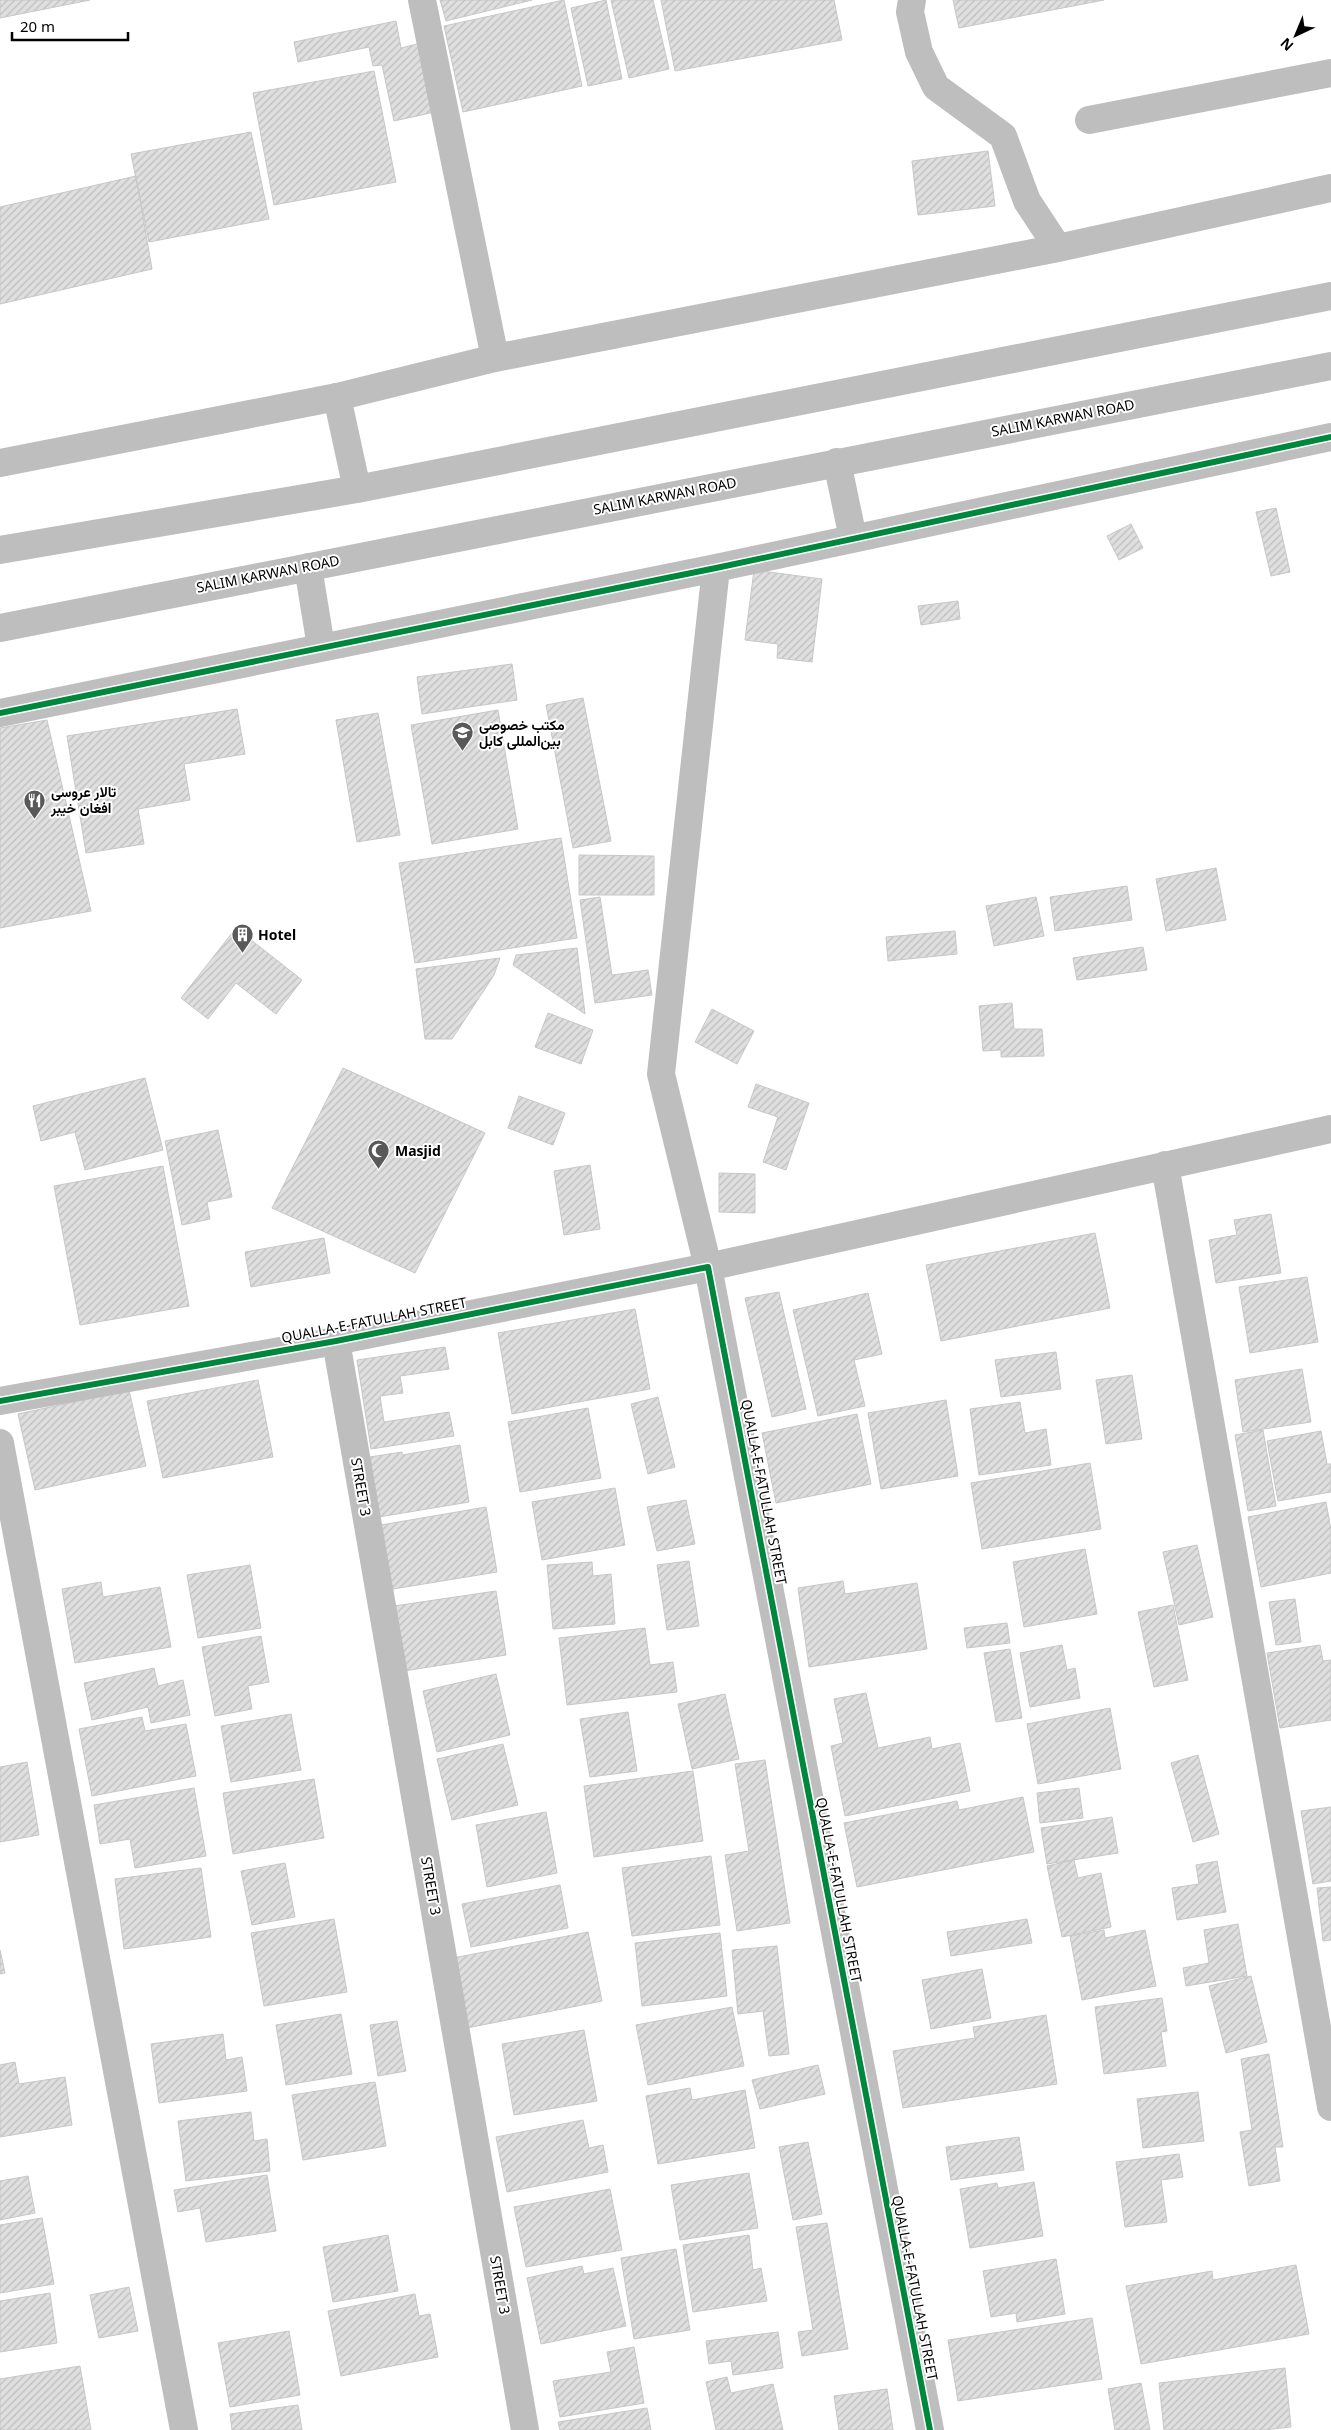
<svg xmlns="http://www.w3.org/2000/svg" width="1331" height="2430" viewBox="0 0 1331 2430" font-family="'Noto Sans',Vazirmatn,sans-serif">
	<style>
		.building { fill: url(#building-hatch); stroke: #c7c7c7 }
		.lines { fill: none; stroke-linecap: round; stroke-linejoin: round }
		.minor { stroke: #bebebe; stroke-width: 28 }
		.major { stroke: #bebebe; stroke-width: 28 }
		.cycleway-casing { stroke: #fff; stroke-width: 9 }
		.cycleway { stroke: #00873e; stroke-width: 6 }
		.labels { text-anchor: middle; stroke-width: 4; stroke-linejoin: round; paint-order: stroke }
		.street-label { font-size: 14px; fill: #000; stroke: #fff }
		.poi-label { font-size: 14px; font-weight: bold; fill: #000; stroke: #fff; text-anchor: start }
	</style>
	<defs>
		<pattern id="building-hatch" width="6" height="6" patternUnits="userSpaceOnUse" patternTransform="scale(1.25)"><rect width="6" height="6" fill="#dfdfdf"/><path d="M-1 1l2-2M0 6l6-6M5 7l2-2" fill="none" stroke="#bebebe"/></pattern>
	</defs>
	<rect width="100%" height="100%" fill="#fff"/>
	<path class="building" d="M0,0h90l-90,18z
		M440,0h92l-86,21z
		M564,0l18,86 -119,26 -19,-86z
		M606,0l16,79 -34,7 -17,-78z
		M611,0h42l16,69 -40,9z
		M661,0h173l8,40 -167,31z
		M953,0h151l-145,28z
		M396,21l5,27 20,-5 14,69 -41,9 -12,-56 -9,1 -4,-19 -71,15 -4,-20z
		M374,71l22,111 -122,23 -21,-112z
		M251,132l18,87 -120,23 -18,-88z
		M988,151l7,55 -77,9 -6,-54z
		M136,176l16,93 -152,35v-97z
		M1276,508l14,64 -19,4 -15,-64z
		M1131,524l12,24 -24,12 -12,-24z
		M754,570l68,9 -10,83 -35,-4 1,-14 -33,-4z
		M958,601l2,18 -39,6 -3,-19z
		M512,664l5,36 -95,14 -5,-37z
		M583,698l28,143 -38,7 -27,-143z
		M237,709l8,45 -61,10 6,36 -52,9 6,35 -58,9 -19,-117z
		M498,710l20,119 -86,15 -21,-119z
		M378,713l22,122 -43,7 -21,-122z
		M47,720l44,191 -91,17v-200z
		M561,838l16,100 -162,25 -16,-100z
		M579,855l75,1v39h-75z
		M1216,868l10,52 -60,11 -10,-52z
		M1127,886l5,34 -77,11 -5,-34z
		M600,897l12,78 36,-5 4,25 -57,8 -15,-103z
		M1036,897l8,39 -50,10 -8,-40z
		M236,928l66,52 -26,34 -40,-31 -28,36 -27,-21z
		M955,931l2,23 -69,7 -2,-24z
		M1143,947l4,23 -70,10 -4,-22z
		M577,948l8,66 -72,-49 3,-10z
		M500,958l-6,17 -42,64h-27l-9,-70z
		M1012,1003l2,26h28l2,27 -43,1v-7l-18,1 -4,-45z
		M712,1009l42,22 -17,33 -42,-22z
		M548,1013l45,17 -12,34 -46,-17z
		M343,1068l142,65 -70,140 -143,-65z
		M145,1078l18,72 -78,20 -10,-38 -34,9 -8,-35z
		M756,1084l53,19 -23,67 -23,-8 15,-45 -30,-10z
		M519,1096l46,17 -12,32 -45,-17z
		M218,1130l14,67 -25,5 3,17 -28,6 -17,-84z
		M590,1165l10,64 -36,6 -10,-64z
		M163,1166l26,140 -109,19 -26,-139z
		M719,1173l36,1v39l-36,-1z
		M1271,1214l10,59 -65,10 -7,-43 28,-5 -3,-15z
		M1095,1233l15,75 -169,33 -15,-76z
		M324,1238l6,35 -79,14 -6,-35z
		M1307,1277l11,65 -68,11 -11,-66z
		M779,1292l27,117 -34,8 -27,-119z
		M868,1293l14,61 -28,6 11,46 -47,10 -25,-106z
		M635,1309l15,80 -138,25 -14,-81z
		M445,1347l4,22 -49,7 3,17 -23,3 4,26 65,-10 5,24 -83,13 -14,-89z
		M1056,1352l5,37 -60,8 -6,-37z
		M1302,1369l9,53 -68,10 -8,-52z
		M1132,1375l10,64 -36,5 -10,-64z
		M258,1380l15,77 -110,21 -16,-77z
		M129,1390l17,76 -111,24 -17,-76z
		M658,1397l17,70 -27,7 -17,-70z
		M946,1400l12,76 -77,13 -13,-76z
		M1020,1402l5,31 21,-4 5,36 -72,10 -9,-66z
		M588,1408l13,70 -81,14 -12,-70z
		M857,1414l14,70 -95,19 -14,-70z
		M1263,1430l13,76 -28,5 -13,-76z
		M1321,1431l6,33h4v28l-53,9 -11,-60z
		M460,1445l9,57 -96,16 -10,-60 39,-6v3z
		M1090,1463l11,66 -119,20 -11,-66z
		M615,1488l10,57 -83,15 -10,-58z
		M686,1500l9,44 -38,7 -10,-44z
		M1326,1502l5,28v43l-70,14 -13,-70z
		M486,1507l11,65 -110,18 -12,-64z
		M1197,1545l16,72 -34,8 -16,-73z
		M1085,1549l12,65 -73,13 -11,-65z
		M689,1561l10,65 -32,4 -10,-65z
		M592,1562l1,14 18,-2 4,50 -62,5 -6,-64z
		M250,1565l11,63 -63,10 -11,-63z
		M843,1581l2,13 72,-11 10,66 -118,18 -11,-79z
		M101,1582l2,15 57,-10 11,60 -96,16 -13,-74z
		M496,1591l10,64 -102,16 -10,-65z
		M1295,1599l6,43 -25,3 -7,-43z
		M1173,1605l15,75 -34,7 -16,-75z
		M1007,1623l3,20 -43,5 -3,-20z
		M645,1628l5,37 23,-3 4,30 -110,13 -8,-67z
		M261,1636l8,46 -21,4 4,23 -37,7 -13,-69z
		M1062,1645l5,25 8,-2 5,30 -50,9 -10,-54z
		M1320,1645l3,16 8,-1v60l-51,8 -13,-75z
		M1010,1649l12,69 -26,4 -12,-69z
		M154,1668l4,18 25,-6 7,35 -39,8 -3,-16 -56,13 -8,-37z
		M496,1674l14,61 -73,17 -14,-61z
		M866,1693l12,55 52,-11 2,12 28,-6 10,48 -125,25 -14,-70 12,-3 -9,-44z
		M725,1694l14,65 -47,10 -14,-65z
		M1110,1708l11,61 -83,15 -11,-60z
		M628,1712l9,59 -47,6 -10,-58z
		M291,1714l10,56 -70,12 -10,-56z
		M142,1717l3,14 41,-7 10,52 -104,20 -13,-67z
		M503,1744l15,61 -66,15 -15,-61z
		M1198,1755l21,79 -26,8 -22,-79z
		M765,1760l25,163 -53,8 -12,-76 24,-4 -14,-87z
		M27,1762l12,73 -39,7v-75z
		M693,1771l10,70 -109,16 -10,-71z
		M314,1779l10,59 -91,16 -10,-61z
		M194,1788l12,68 -71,12 -5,-29 -30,5 -6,-39z
		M1079,1788l4,30 -43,5 -3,-30z
		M1023,1797l11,55 -177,35 -13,-64 113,-22 2,9z
		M1331,1807v74l-18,3 -12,-73z
		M546,1812l11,61 -70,14 -11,-62z
		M1112,1817l6,36 -71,11 -6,-36z
		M711,1856l9,69 -88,11 -10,-68z
		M1074,1860l4,18 23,-5 10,54 -49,10 -15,-71z
		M1217,1861l9,51 -49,8 -5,-32 27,-4 -3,-19z
		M285,1863l10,54 -43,8 -11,-54z
		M201,1868l10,69 -87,12 -9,-70z
		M560,1885l8,43 -97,19 -9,-43z
		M1331,1887v53l-8,1 -6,-53z
		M334,1919l13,73 -83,14 -13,-73z
		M1027,1919l5,24 -81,13 -4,-24z
		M1238,1924l9,52 -61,10 -3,-18 26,-5 -5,-33z
		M1104,1930l1,8 40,-8 11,56 -74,14 -12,-64z
		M588,1932l14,69 -135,27 -14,-70z
		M720,1933l7,63 -85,10 -7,-63z
		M777,1946l12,108 -20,2 -6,-45 -25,3 -6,-64z
		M0,1950l5,23 -5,1z
		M982,1969l9,49 -60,11 -9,-49z
		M1251,1976l16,66 -41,11 -17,-67z
		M1162,1998l5,33 -6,1 5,34 -62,8 -9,-67z
		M732,2007l12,59 -96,19 -12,-60z
		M341,2014l11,60 -66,11 -10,-60z
		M1046,2015l11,69 -154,24 -10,-57 82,-13 -2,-11z
		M397,2021l9,50 -28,5 -8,-51z
		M584,2030l13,71 -83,14 -12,-71z
		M223,2034l3,26 16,-3 5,34 -88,12 -8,-59z
		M1269,2054l14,93h-8l5,34 -31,5 -9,-54 12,-2 -11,-71z
		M15,2062l4,22 46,-7 7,48 -72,12v-72z
		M818,2065l7,29 -65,15 -8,-29z
		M375,2082l11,64 -83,14 -11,-65z
		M690,2088l2,12 53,-10 10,58 -97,16 -12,-68z
		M1198,2092l6,49 -61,7 -6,-49z
		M251,2112l3,29 13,-2 3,32 -84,10 -8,-60z
		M583,2120l6,28 14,-3 5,27 -101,20 -11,-55z
		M1019,2137l5,33 -73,10 -5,-33z
		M808,2142l14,72 -29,6 -14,-73z
		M1179,2154l4,23 -22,3 6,42 -42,5 -9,-65z
		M749,2173l9,55 -78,12 -9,-55z
		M267,2175l9,56 -70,11 -6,-34 -22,4 -4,-22z
		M28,2176l7,37 -35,7v-39z
		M1034,2182l9,54 -73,12 -10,-59 37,-6 1,5z
		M610,2189l12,61 -96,17 -12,-60z
		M42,2218l12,66 -54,9v-68z
		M827,2223l21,126 -46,7 -4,-24 15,-2 -17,-103z
		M388,2235l10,56 -65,11 -10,-55z
		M749,2235l4,35 8,-2 6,33 -74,11 -10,-67z
		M676,2249l14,81 -56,9 -13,-81z
		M1056,2259l9,55 -48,8 -1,-9 -25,4 -8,-46z
		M1296,2265l13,69 -168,30 -15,-78 86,-15 1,9z
		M582,2266l2,8 29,-6 13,58 -85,18 -14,-66z
		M129,2287l9,44 -39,7 -9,-43z
		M50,2293l7,50 -57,9v-51z
		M415,2294l4,22 11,-2 8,43 -97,19 -13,-65z
		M1092,2318l10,61 -144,22 -10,-61z
		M289,2331l11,64 -70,12 -12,-64z
		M778,2332l5,36 -50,7 -2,-14 -22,3 -3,-23z
		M634,2347l10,56 -84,14 -7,-36 58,-9 -4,-20z
		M80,2366l11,64h-91v-51z
		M1285,2368l6,59 -27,3h-100l-5,-47z
		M727,2377l4,16 42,-9 10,46h-67l-10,-48z
		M1141,2383l9,47h-35l-7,-41z
		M887,2389l6,41h-54l-5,-34z
		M298,2405l4,25h-70l-2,-16z
		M647,2408l4,22h-91l-2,-8z"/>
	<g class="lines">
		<path class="minor" d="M422,0l73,358
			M912,0l-2,12 9,40 17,35 67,49 24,65 31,47
			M1089,120l242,-47
			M0,463l337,-66 158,-39 563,-110 273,-60
			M716,568l-55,506 47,193 623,-138
			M0,713l716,-145 615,-131
			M1165,1165l166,942
			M336,1341l189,1089
			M0,1401l336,-60 372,-74 222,1163
			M0,1443l184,987"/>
		<path class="major" d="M337,397l20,92
			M837,462l16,76
			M0,550l357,-61 974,-193
			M308,567l13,80
			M0,628l1331,-262"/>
		<defs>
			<path id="cycleway" d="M0,713l716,-145 615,-131
				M0,1401l336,-60 372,-74 222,1163"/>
		</defs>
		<use href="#cycleway" class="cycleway-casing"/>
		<use href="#cycleway" class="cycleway"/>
	</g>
	<defs>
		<symbol id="school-pin" viewBox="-11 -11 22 30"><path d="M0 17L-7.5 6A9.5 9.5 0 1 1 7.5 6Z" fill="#595959" stroke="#fff"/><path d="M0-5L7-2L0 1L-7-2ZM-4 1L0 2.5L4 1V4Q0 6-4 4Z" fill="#fff"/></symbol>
		<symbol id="restaurant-pin" viewBox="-11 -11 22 30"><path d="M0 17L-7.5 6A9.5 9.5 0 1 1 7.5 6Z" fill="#595959" stroke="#fff"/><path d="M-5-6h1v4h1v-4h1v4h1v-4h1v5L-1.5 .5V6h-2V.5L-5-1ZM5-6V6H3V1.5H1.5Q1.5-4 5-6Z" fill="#fff"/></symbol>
		<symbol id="building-pin" viewBox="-11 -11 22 30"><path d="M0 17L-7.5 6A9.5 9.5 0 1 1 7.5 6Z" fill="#595959" stroke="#fff"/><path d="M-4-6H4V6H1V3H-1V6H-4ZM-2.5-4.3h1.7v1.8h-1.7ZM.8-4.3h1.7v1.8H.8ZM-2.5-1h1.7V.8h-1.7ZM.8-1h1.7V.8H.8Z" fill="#fff"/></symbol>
		<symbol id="mosque-pin" viewBox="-11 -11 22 30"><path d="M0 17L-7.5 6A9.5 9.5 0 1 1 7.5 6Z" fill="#595959" stroke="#fff"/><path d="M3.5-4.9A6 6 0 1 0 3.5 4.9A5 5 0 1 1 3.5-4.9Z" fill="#fff"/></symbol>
	</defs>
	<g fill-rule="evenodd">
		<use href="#school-pin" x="450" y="720" width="25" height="34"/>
		<use href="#restaurant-pin" x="22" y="788" width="25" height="34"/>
		<use href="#building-pin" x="230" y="922" width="25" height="34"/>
		<use href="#mosque-pin" x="366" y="1138" width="25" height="34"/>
	</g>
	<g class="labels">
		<g class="street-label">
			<text transform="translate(1063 418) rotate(-11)" y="5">SALIM KARWAN ROAD</text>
			<text transform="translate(665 496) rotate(-11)" y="5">SALIM KARWAN ROAD</text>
			<text transform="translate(268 574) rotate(-11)" y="5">SALIM KARWAN ROAD</text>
			<text transform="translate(374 1320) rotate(-11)" y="5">QUALLA-E-FATULLAH STREET</text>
			<text transform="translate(361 1487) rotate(80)" y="5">STREET 3</text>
			<text transform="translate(764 1492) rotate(79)" y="5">QUALLA-E-FATULLAH STREET</text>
			<text transform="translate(431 1886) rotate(80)" y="5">STREET 3</text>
			<text transform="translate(839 1890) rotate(79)" y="5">QUALLA-E-FATULLAH STREET</text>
			<text transform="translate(500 2285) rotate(80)" y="5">STREET 3</text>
			<text transform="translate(915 2288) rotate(79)" y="5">QUALLA-E-FATULLAH STREET</text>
		</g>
		<g class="poi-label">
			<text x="479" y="730">مکتب خصوصی<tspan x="479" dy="16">بین‌المللی کابل</tspan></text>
			<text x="51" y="797">تالار عروسی<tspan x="51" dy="16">افغان خیبر</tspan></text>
			<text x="258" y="940">Hotel</text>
			<text x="395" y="1156">Masjid</text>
		</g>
	</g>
	<g transform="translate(1296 35) rotate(224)" stroke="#ffffff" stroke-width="4" paint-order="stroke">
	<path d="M0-4L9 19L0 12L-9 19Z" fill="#000000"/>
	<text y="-8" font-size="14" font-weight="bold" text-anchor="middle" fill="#000000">N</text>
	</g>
	<path d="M12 32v8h116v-8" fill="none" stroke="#000000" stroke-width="2.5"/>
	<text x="20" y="32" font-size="15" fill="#000000" stroke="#ffffff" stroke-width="4" paint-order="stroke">20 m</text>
</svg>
